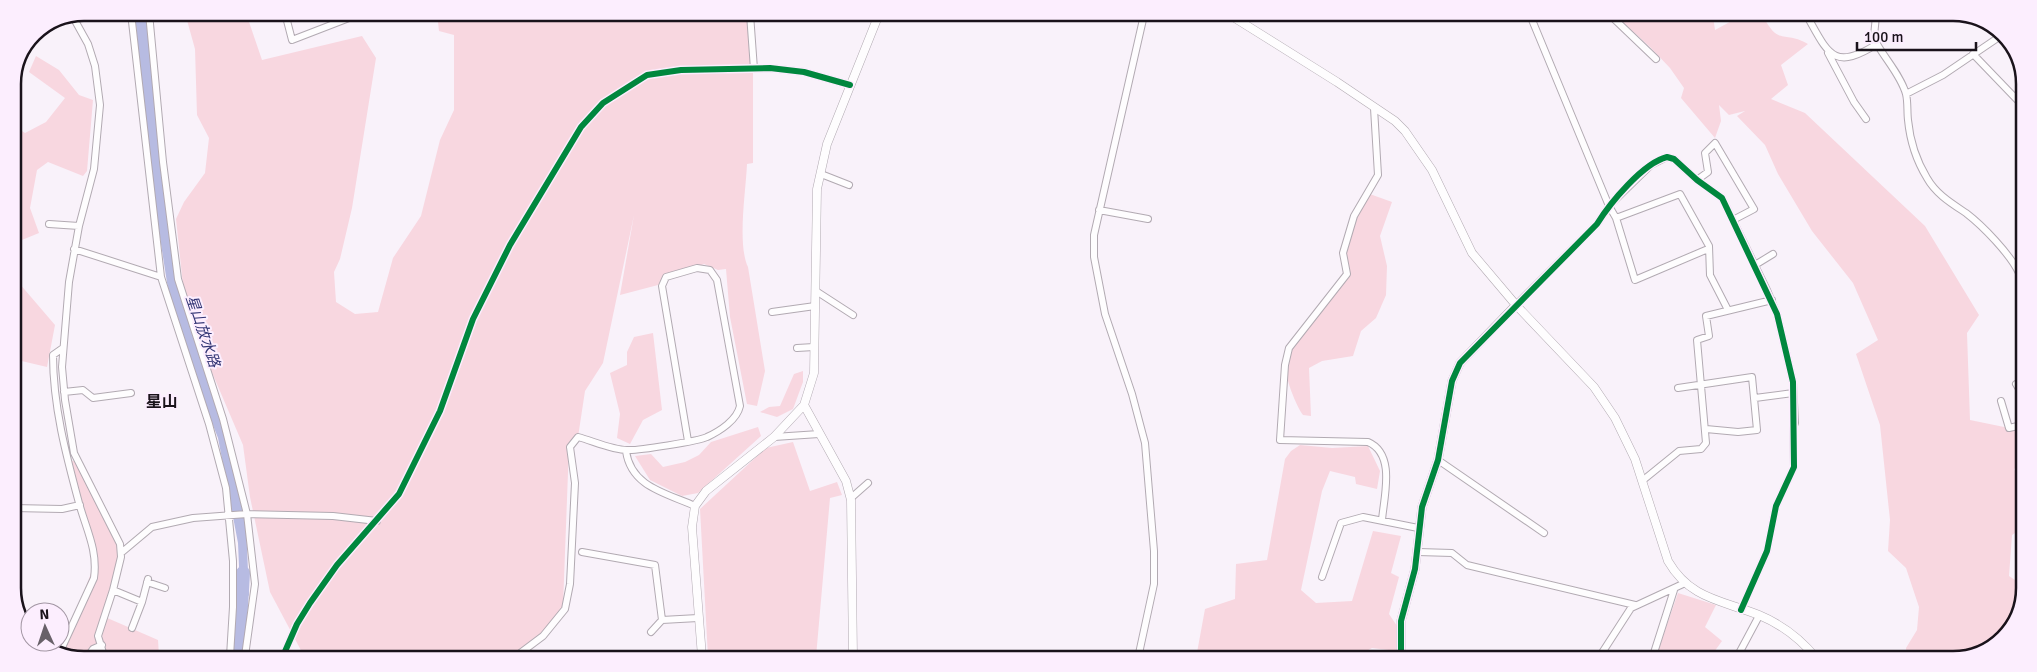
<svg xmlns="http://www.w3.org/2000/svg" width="2037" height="672" viewBox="0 0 2037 672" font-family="Signika,'Noto Sans JP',sans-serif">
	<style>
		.green { fill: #f8d7e0 }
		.water { fill: #b7bbe2 }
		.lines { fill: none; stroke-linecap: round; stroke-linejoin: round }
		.river { stroke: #b7bbe2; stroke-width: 14 }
		.minor-casing { stroke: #b2aab2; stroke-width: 8 }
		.tertiary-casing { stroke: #b2aab2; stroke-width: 9 }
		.minor { stroke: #fefdfe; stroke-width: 6 }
		.tertiary { stroke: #fefdfe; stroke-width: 8 }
		.cycleway-casing { stroke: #fceefe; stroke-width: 9 }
		.cycleway { stroke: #00873e; stroke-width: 6 }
		.labels { text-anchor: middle; stroke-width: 4; stroke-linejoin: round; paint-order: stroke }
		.water-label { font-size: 15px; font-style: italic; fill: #333675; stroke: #fceefe }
		.quarter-label { font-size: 16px; font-weight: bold; fill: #1a131b; stroke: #fceefe }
		.rim { fill: none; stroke: #1a131b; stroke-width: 2.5 }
	</style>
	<rect width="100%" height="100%" fill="#f9f2fa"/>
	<path class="green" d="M185,13h61l16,47 100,-24 14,22 -24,150 -12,51 -6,13 2,30 19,12 23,-2 15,-54 28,-42 19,-76 14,-30v-75l-15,-4 -2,-18 313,1 3,34v115l-6,1c-1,26 -10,80 1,103l17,104 -8,35 -10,-2 -17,-87 -4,-48 -8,1 -14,-6 -42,16 -4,5 -38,10 14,-80 -31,148 -18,28 -7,46 -9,9 -6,160 -15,24 -36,27 -208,-1 -34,-64 -20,-95 -7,-52 -47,-110 -13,-50 -7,-66 8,-17 21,-29 4,-35 -12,-23 -2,-66z
		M1616,16h97l2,14 22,-12 26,-2c16,31 21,14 45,28l-27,21 7,20 -17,14 34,14 120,113 54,89 -12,18 3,87 39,8 13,-3v39l-8,5 8,15 -1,45 -9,6 -3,41 12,8v27l-25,34 -43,14h-46l-1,-11 11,-18 2,-23 -13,-39 -18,-17 2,-31 -10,-95 -24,-71 22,-14 -25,-57 -41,-52 -34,-57 -13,-29 -28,-29 8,-5 -16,4 -10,-10 2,16 -6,17 -34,-40 3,-10 -14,-20 -20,-21z
		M36,56l23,14 20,25 14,5 -6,71 -4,5 -35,-14 -11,8 -7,38 9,25 -22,9 -4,5v-122l12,8 21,-11 19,-24 -36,-26z
		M1367,193l25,9 -12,34 7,30 -1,29 -10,23 -15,13 -8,25 -31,5 -13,7 2,48 -8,-1c-7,-9 -18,-38 -18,-50 0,-17 49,-74 62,-91 -7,-36 3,-51 20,-81z
		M13,276l42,49 -8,42 -34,-8z
		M653,333l9,77 -19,10 -13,24 -13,-6 3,-24 -10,-41 17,-8v-13l7,-15z
		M803,371v11l-10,27 -16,8 -17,-5 9,-5 11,-1 14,-32z
		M758,427l3,9 -63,57 -16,3 -32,-16 -15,-24 16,-2 12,13 22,-5 14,-7 12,-13z
		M793,442l17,49 27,-9 5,13 -12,3 -14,159h-108l-8,-148 66,-61z
		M1300,445l32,3 36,-2 12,25 -3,18 -21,-5 -1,-7 -25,-6 -8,20 -21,99 15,13 36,-2 21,-70 28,5 -10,37 8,4 -10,37 8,12v25l-25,-3 -18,10h-158l9,-49 30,-10 1,-35 31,-4 18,-101 6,-8z
		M68,460l10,2 39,75 4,20 -16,60 53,23 1,16h-55l-2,-24 -3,15 -7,9 -32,-1 33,-87 1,-18z
		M1678,593l38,12 -11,22 17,14 -13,18h-54z"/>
	<path class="water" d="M135,13h12l28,264 47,145 16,63 8,38 3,73 -9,-7 -2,-46 -20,-105 -29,-74 -21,-75 -21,-135z"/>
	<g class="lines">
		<path class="river" d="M238,656l5,-83"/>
		<defs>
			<path id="minor" d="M131,13l30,264 48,147 17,64 7,73v46l-3,49
				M149,13l14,149 15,117 45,140 24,95 8,70 -10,72
				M285,13l7,27 70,-27
				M750,14l4,55
				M1530,15l79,191 7,12 19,62 73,-31
				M1610,15l46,44
				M1807,16c21,37 26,56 70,28
				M1876,16l-2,20 3,8c9,16 24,32 29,50 2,8 1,18 2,26 2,21 8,40 19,58 9,16 24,25 39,35 17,13 44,41 53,60 10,25 -6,54 4,80
				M73,17l15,27 7,22 5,39 -6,64 -15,57 -10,56 -7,85 3,33 9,53 46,91 1,13 -8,33 -15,46 6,20
				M1828,53l26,49 12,17
				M1973,54l51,53
				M1906,94l37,-19 59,-40
				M1374,108l4,67 -24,41 -11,37 4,21 -58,74 -4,17 -5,75 88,2c28,12 16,54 14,78
				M821,174l28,11
				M1697,180l11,-8 -3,-19 10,-10 39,66 -21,11
				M1099,210l49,9
				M1616,218l64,-24 29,52 1,29 18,35
				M49,224l30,2
				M74,249l87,28
				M1755,265l18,-11
				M816,291l37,24
				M1516,305l81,-81 12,-18 42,-41 16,-8 7,2 23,21 25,18 45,92 10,24 16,68 2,41 -2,5 1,39 -18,39 -9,45 -26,59
				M772,312l43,-6
				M797,348l17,-1
				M2016,384l6,10
				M1678,388l74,-11 5,53 -19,2 -32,-3
				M64,392l19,-2 10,8 38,-5
				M1755,398l38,-5
				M2001,401l8,27 13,-3
				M774,437l45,-3
				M626,451c5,36 40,42 69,55
				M1438,460l106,73
				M1642,481l37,-30 22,-2 5,-6 -9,-103 12,-4 -3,-20 66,-16
				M851,498l17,-15
				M13,508l49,1 18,-4
				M582,552l73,13 7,55 36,-2
				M1418,552l34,1 15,12 168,40
				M121,553l31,-26 41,-9 54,-4 86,2 44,5
				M1322,577l19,-54 22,-6 55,11
				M147,582l18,6
				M113,590l29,12 6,-23
				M132,628l10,-26
				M651,632l11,-12
				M59,654l35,-76c4,-28 -8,-49 -15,-75 -13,-48 -26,-97 -26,-148l10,-7
				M88,656l5,-7 9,-4
				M283,656l14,-32 13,-21 27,-38 62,-71 41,-83 33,-92 37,-74 71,-118 22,-24 44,-28 34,-5 89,-2 34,4 46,13
				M515,657l28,-21 22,-27 5,-25 5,-101 -5,-36 8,-10c15,4 34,13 49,13 10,1 72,-9 80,-13 13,-6 30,-17 33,-31l-23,-126 -7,-10 -13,-2 -31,9 -4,9 26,155
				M1138,658l16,-74v-33l-9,-108 -13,-49 -27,-80 -11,-57v-22l50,-220
				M1598,659l33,-51 54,-25
				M1652,659l22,-69
				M1736,659l23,-43
				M1861,659l12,-4 38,1"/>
			<path id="tertiary" d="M1230,15l107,67 58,39 10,10 27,39 40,83 44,52 78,82 21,31 20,41 33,102c22,38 53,39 91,54 24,10 42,24 58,44
				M804,405l42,76 5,19 2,157
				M702,657l-10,-130 3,-21 11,-15 68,-54 30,-32 10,-32 3,-184 10,-45 52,-130
				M1401,658v-37l14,-52 7,-62 16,-47 14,-79 8,-18 56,-58"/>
		</defs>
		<use href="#minor" class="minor-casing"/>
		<use href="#tertiary" class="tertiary-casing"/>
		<use href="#minor" class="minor"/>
		<use href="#tertiary" class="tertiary"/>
		<defs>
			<path id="cycleway" d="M283,656l14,-32 13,-21 27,-38 62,-71 41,-83 33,-92 37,-74 71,-118 22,-24 44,-28 34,-5 89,-2 34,4 46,13
				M1401,658v-37l14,-52 7,-62 16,-47 14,-79 8,-18 137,-139c13,-21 46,-61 70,-67l7,2 23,21 25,18 55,116 16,68 1,85 -18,39 -9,45 -26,59"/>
		</defs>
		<use href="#cycleway" class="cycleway-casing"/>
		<use href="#cycleway" class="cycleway"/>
	</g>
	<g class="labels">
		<g class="water-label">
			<text transform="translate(203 331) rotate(71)" y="5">星山放水路</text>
		</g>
		<g class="quarter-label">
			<text x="162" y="407">星山</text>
		</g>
	</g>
	<path d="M0 0H2037V672H0ZM84 21H1953A63 63 0 0 1 2016 84V588A63 63 0 0 1 1953 651H84A63 63 0 0 1 21 588V84A63 63 0 0 1 84 21Z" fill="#fceefe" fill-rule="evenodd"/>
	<path class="rim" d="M84 21H1953A63 63 0 0 1 2016 84V588A63 63 0 0 1 1953 651H84A63 63 0 0 1 21 588V84A63 63 0 0 1 84 21Z"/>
	<g transform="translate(45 627) rotate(357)"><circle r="24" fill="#fceefe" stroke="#a296a3"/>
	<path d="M0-4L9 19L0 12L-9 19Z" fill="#686169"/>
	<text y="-8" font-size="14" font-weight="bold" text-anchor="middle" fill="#1a131b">N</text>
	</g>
	<path d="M1857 42v8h119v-8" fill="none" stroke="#1a131b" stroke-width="2.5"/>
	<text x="1864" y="42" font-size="15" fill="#1a131b" stroke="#fceefe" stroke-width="4" paint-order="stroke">100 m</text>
</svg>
